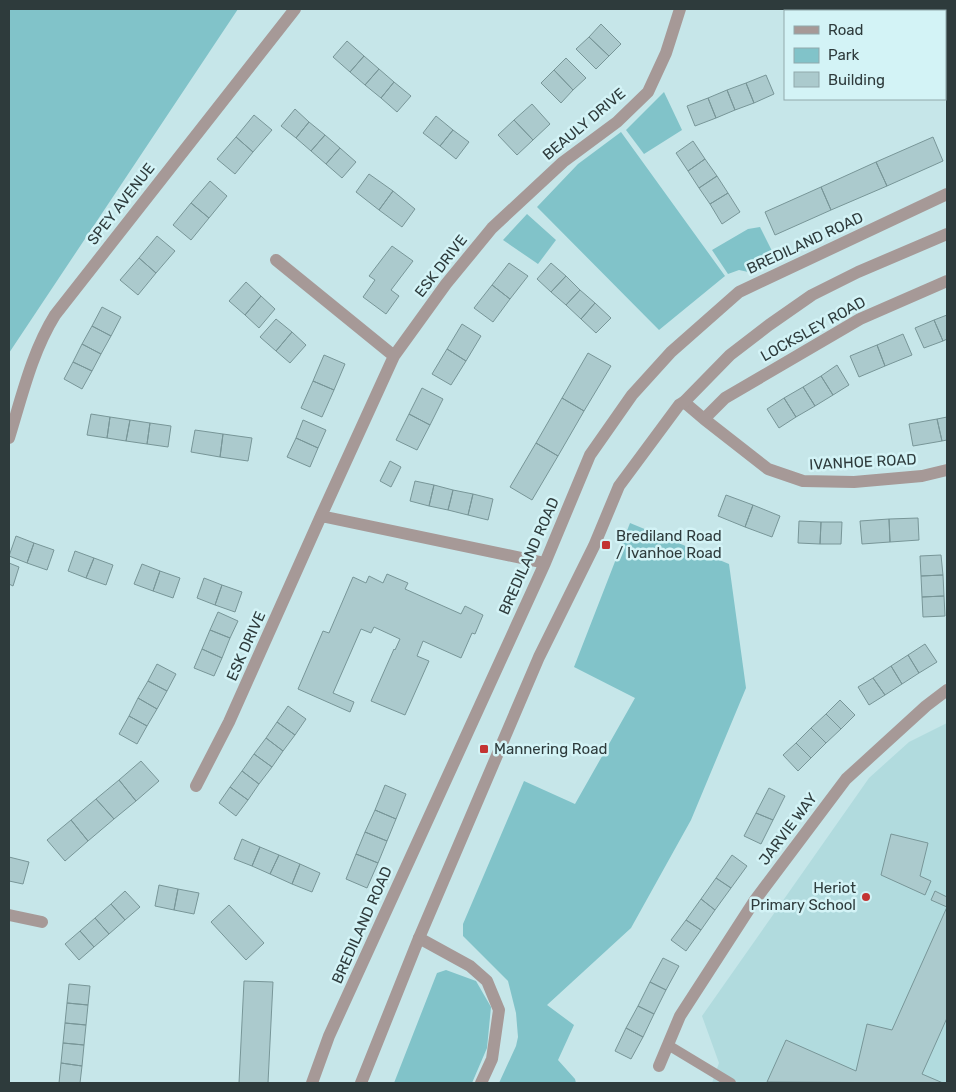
<svg xmlns="http://www.w3.org/2000/svg" width="956" height="1092" viewBox="0 0 956 1092" font-family="Rubik,sans-serif">
	<style>
		.built { fill: #b1dbde }
		.green { fill: #81c3c9 }
		.building { fill: #abcacd; stroke: #789698 }
		.lines { fill: none; stroke-linecap: round; stroke-linejoin: round }
		.service { stroke: #a69997; stroke-width: 10 }
		.minor { stroke: #a69997; stroke-width: 12 }
		.tertiary { stroke: #a69997; stroke-width: 12 }
		.poi-dot { fill: #c33433; stroke: #d3f3f6; stroke-width: 2 }
		.labels { text-anchor: middle; stroke-width: 5; stroke-linejoin: round; paint-order: stroke }
		.street-label { font-size: 15px; fill: #2e3b3c; stroke: #d3f3f6 }
		.poi-label { font-size: 15px; fill: #2e3b3c; stroke: #d3f3f6; text-anchor: start }
	</style>
	<rect width="100%" height="100%" fill="#c6e6e9"/>
	<path class="built" d="M947,723v360h-235l7,-20 -17,-47 167,-238 40,-36z"/>
	<path class="green" d="M9,9h229l-229,344z
		M664,92l18,38 -38,24 -18,-24z
		M621,132l104,144 -66,54 -122,-123 41,-43z
		M527,214l29,26 -18,24 -35,-24z
		M760,227l16,32 -23,14 -14,-3 -11,4 -16,-24 36,-21z
		M630,523l99,41 17,124 -55,132 -60,108 -84,77 27,20 -16,35 17,19 1,4h-77l17,-37 2,-9 -2,-24 -8,-32 -45,-45v-12l61,-143 51,23 60,-106 -61,-31z
		M446,970l30,11 15,26 -4,41 -15,35h-78l43,-110z"/>
	<path class="building" d="M926,9h21v14l-2,1v-13h-22z
		M601,24l20,20 -12,12 -20,-19z
		M589,37l20,19 -13,13 -20,-20z
		M347,41l17,15 -14,16 -17,-15z
		M364,56l15,13 -14,16 -15,-13z
		M566,58l20,20 -13,12 -19,-20z
		M379,69l15,13 -13,16 -16,-13z
		M554,70l19,20 -12,13 -20,-20z
		M766,75l8,19 -20,9 -8,-20z
		M394,82l17,14 -14,16 -16,-14z
		M746,83l8,20 -19,7 -8,-20z
		M727,90l8,20 -19,8 -8,-20z
		M708,98l8,20 -21,8 -8,-20z
		M532,104l18,20 -17,16 -19,-20z
		M295,109l14,13 -13,16 -15,-12z
		M254,115l18,15 -19,22 -17,-15z
		M436,116l17,14 -13,16 -17,-13z
		M514,120l19,20 -16,15 -19,-20z
		M309,122l16,13 -14,16 -15,-13z
		M453,130l16,12 -13,17 -16,-13z
		M325,135l15,13 -14,16 -15,-13z
		M236,137l17,15 -18,22 -18,-15z
		M933,137l10,24 -56,25 -11,-24z
		M693,141l12,18 -17,12 -12,-18z
		M340,148l16,14 -14,16 -16,-14z
		M705,159l12,17 -18,12 -11,-17z
		M876,162l11,24 -56,24 -10,-23z
		M369,174l24,17 -14,19 -23,-18z
		M717,176l11,17 -18,11 -11,-16z
		M210,181l17,15 -18,22 -18,-15z
		M821,187l10,23 -56,25 -10,-23z
		M393,191l22,18 -13,18 -23,-17z
		M728,193l12,19 -18,12 -12,-20z
		M191,203l18,15 -18,22 -18,-15z
		M157,236l18,15 -19,22 -17,-15z
		M392,246l21,15 -22,29 8,6 -13,18 -23,-17 12,-17 -6,-4z
		M139,258l17,15 -18,22 -18,-15z
		M509,263l19,13 -18,23 -18,-14z
		M551,263l15,13 -15,16 -14,-13z
		M566,276l14,14 -14,15 -15,-13z
		M246,282l15,14 -16,19 -16,-14z
		M492,285l18,14 -17,23 -19,-14z
		M580,290l15,13 -14,16 -15,-14z
		M261,296l14,13 -16,19 -14,-13z
		M595,303l16,15 -15,15 -15,-14z
		M102,307l19,10 -10,19 -19,-10z
		M947,315v24l-4,2 -9,-21z
		M276,319l16,13 -16,19 -16,-14z
		M934,320l9,21 -19,7 -9,-20z
		M462,324l19,12 -15,25 -19,-12z
		M92,326l19,10 -10,18 -19,-10z
		M292,332l14,13 -16,18 -14,-12z
		M903,334l9,21 -27,11 -8,-21z
		M82,344l19,10 -9,17 -19,-9z
		M877,345l8,21 -26,11 -9,-21z
		M447,349l19,12 -15,24 -19,-11z
		M588,353l23,13 -27,45 -22,-13z
		M324,355l21,9 -11,26 -21,-9z
		M73,362l19,9 -10,18 -18,-10z
		M837,365l12,20 -16,10 -12,-19z
		M821,376l12,19 -18,11 -12,-19z
		M313,381l21,9 -12,27 -21,-9z
		M803,387l12,19 -19,11 -12,-19z
		M422,388l21,11 -13,26 -21,-11z
		M562,398l22,13 -26,45 -22,-13z
		M784,398l12,19 -17,11 -12,-19z
		M91,414l19,3 -3,21 -20,-3z
		M409,414l21,11 -13,25 -21,-10z
		M110,417l20,3 -4,21 -19,-3z
		M947,417v23l-5,1 -5,-22z
		M937,419l5,22 -29,5 -4,-22z
		M130,420l20,3 -3,21 -21,-3z
		M303,420l23,10 -8,18 -22,-10z
		M150,423l21,3 -3,21 -21,-3z
		M195,430l28,4 -3,23 -29,-5z
		M223,434l29,4 -4,23 -28,-4z
		M296,438l22,10 -8,19 -23,-10z
		M536,443l22,13 -26,44 -22,-13z
		M390,461l11,6 -10,20 -11,-6z
		M415,481l19,4 -5,21 -19,-5z
		M434,485l19,5 -5,20 -19,-4z
		M453,490l20,4 -5,21 -20,-5z
		M473,494l20,5 -5,21 -20,-5z
		M726,495l27,10 -8,22 -27,-11z
		M753,505l27,11 -8,21 -27,-10z
		M918,518l1,22 -29,2 -1,-23z
		M889,519l1,23 -28,2 -2,-23z
		M799,521l22,1 -1,22 -22,-1z
		M821,522h21l-1,22h-21z
		M16,536l18,7 -7,20 -18,-7z
		M34,543l20,7 -7,20 -20,-7z
		M75,551l19,7 -8,20 -18,-7z
		M941,555l2,20 -22,1 -1,-20z
		M94,558l19,7 -7,20 -20,-7z
		M9,563l10,4 -6,19 -4,-2z
		M142,564l18,7 -7,20 -19,-7z
		M160,571l20,7 -7,20 -20,-7z
		M387,574l21,9 -3,6 56,25 4,-8 18,9 -8,19 -3,-1 -11,25 -38,-17 -6,15 12,5 -24,54 -34,-14 23,-52 1,1 5,-11 -26,-12 -3,6 -10,-4 -28,64 21,9 -4,10 -52,-23 25,-58 6,2 24,-56 13,6 3,-7 14,7z
		M943,575l1,21 -22,1 -1,-21z
		M204,578l18,7 -7,20 -18,-7z
		M222,585l20,7 -7,20 -20,-7z
		M944,596l1,20 -22,1 -1,-20z
		M218,612l20,9 -8,17 -20,-8z
		M210,630l20,8 -8,20 -20,-9z
		M925,644l12,18 -18,11 -11,-18z
		M202,649l20,9 -8,18 -20,-8z
		M908,655l11,18 -17,11 -11,-18z
		M157,664l19,10 -9,17 -19,-10z
		M891,666l11,18 -17,11 -12,-17z
		M873,678l12,17 -16,10 -11,-18z
		M148,681l19,10 -10,18 -19,-11z
		M138,698l19,11 -10,17 -18,-10z
		M840,700l15,15 -14,14 -15,-15z
		M288,706l18,13 -11,16 -18,-13z
		M826,714l15,15 -15,14 -15,-15z
		M129,716l18,10 -10,18 -18,-10z
		M277,722l18,13 -12,16 -17,-13z
		M811,728l15,15 -15,15 -15,-15z
		M266,738l17,13 -11,16 -18,-13z
		M796,743l15,15 -13,13 -15,-16z
		M254,754l18,13 -13,17 -17,-13z
		M141,761l18,20 -23,20 -17,-21z
		M242,771l17,13 -11,16 -18,-13z
		M119,780l17,21 -22,18 -18,-20z
		M385,785l21,9 -10,25 -21,-9z
		M230,787l18,13 -12,16 -17,-13z
		M769,788l16,8 -12,24 -17,-7z
		M96,799l18,20 -26,22 -17,-21z
		M375,810l21,9 -9,22 -22,-9z
		M756,813l17,7 -12,24 -17,-8z
		M71,820l17,21 -23,20 -18,-21z
		M365,832l22,9 -9,22 -22,-9z
		M891,834l37,9 -8,33 11,5 -6,14 -44,-20z
		M242,839l18,8 -8,19 -18,-7z
		M260,847l19,8 -9,19 -18,-8z
		M356,854l22,9 -11,25 -21,-9z
		M279,855l21,9 -8,20 -22,-10z
		M732,855l15,11 -16,22 -15,-10z
		M9,857l20,5 -6,22 -14,-3z
		M300,864l20,9 -8,19 -20,-8z
		M716,878l15,10 -16,22 -14,-11z
		M159,885l19,4 -4,21 -19,-4z
		M178,889l21,4 -5,21 -20,-4z
		M125,891l15,16 -15,13 -14,-16z
		M935,891l12,6v10l-16,-7z
		M701,899l14,11 -14,20 -15,-10z
		M111,904l14,16 -16,14 -14,-16z
		M229,905l35,38 -18,17 -35,-38z
		M947,907v111l-25,56 21,9 -176,-1 19,-42 70,31 11,-47 25,6z
		M95,918l14,16 -15,13 -14,-16z
		M686,920l15,10 -15,21 -15,-11z
		M80,931l14,16 -15,13 -14,-16z
		M663,958l16,8 -13,24 -16,-8z
		M244,981l29,1 -5,101h-29z
		M650,982l16,8 -12,24 -16,-8z
		M69,984l21,2 -2,19 -21,-2z
		M67,1003l21,2 -2,20 -21,-2z
		M638,1006l16,8 -11,23 -17,-9z
		M65,1023l21,2 -2,20 -21,-2z
		M626,1028l17,9 -12,22 -16,-8z
		M63,1043l21,2 -2,21 -21,-3z
		M61,1063l21,3 -2,17h-21z"/>
	<g class="lines">
		<path class="service" d="M668,1045l63,38"/>
		<path class="minor" d="M276,260l118,96
			M684,402l20,17 64,50 35,12 51,1 68,-6 25,-6
			M704,419l21,-21 135,-79 87,-38
			M9,438c13,-42 23,-86 46,-123l240,-306
			M321,516l224,47
			M196,786l33,-64 92,-206 73,-160 52,-72 46,-56 71,-66 54,-40 31,-30 18,-39 14,-44
			M9,915l33,7
			M419,938l51,28 17,15 12,29 -7,49 -11,24
			M659,1066l21,-50 75,-116 91,-121 80,-73 21,-16
			M312,1083l17,-47 216,-473 45,-108 42,-60 39,-43 68,-60 208,-98"/>
		<path class="tertiary" d="M361,1083l58,-145 120,-281 55,-111 25,-60 60,-81 5,-3 46,-47 39,-30 43,-30 46,-23 89,-38"/>
	</g>
	<g class="poi-dot">
		<rect x="601" y="540" width="10" height="10" rx="2.5"/>
		<rect x="479" y="744" width="10" height="10" rx="2.5"/>
		<circle cx="866" cy="897" r="5"/>
	</g>
	<g class="labels">
		<g class="street-label">
			<text transform="translate(584 124) rotate(-40)" y="5">BEAULY DRIVE</text>
			<text transform="translate(121 204) rotate(-52)" y="5">SPEY AVENUE</text>
			<text transform="translate(805 243) rotate(-25)" y="5">BREDILAND ROAD</text>
			<text transform="translate(441 266) rotate(-52)" y="5">ESK DRIVE</text>
			<text transform="translate(813 329) rotate(-29)" y="5">LOCKSLEY ROAD</text>
			<text transform="translate(863 462) rotate(-3)" y="5">IVANHOE ROAD</text>
			<text transform="translate(529 556) rotate(-66)" y="5">BREDILAND ROAD</text>
			<text transform="translate(246 646) rotate(-66)" y="5">ESK DRIVE</text>
			<text transform="translate(788 829) rotate(-53)" y="5">JARVIE WAY</text>
			<text transform="translate(362 925) rotate(-66)" y="5">BREDILAND ROAD</text>
		</g>
		<g class="poi-label">
			<text x="616" y="541">Brediland Road<tspan x="616" dy="17">/ Ivanhoe Road</tspan></text>
			<text x="494" y="754">Mannering Road</text>
			<text x="856" y="893" text-anchor="end">Heriot<tspan x="856" dy="17">Primary School</tspan></text>
		</g>
	</g>
	<rect width="956" height="1092" fill="none" stroke="#2e3b3c" stroke-width="20"/>
	<rect x="784" y="10" width="162" height="90" fill="#d3f3f6" stroke="#91a9ac"/>
	<rect x="794" y="26" width="25" height="8" fill="#a69997" stroke="#91a9ac"/>
	<text x="828" y="35" font-size="15" fill="#2e3b3c">Road</text>
	<rect x="794" y="48" width="25" height="15" fill="#81c3c9" stroke="#91a9ac"/>
	<text x="828" y="60" font-size="15" fill="#2e3b3c">Park</text>
	<rect x="794" y="72" width="25" height="15" fill="#abcacd" stroke="#91a9ac"/>
	<text x="828" y="85" font-size="15" fill="#2e3b3c">Building</text>
</svg>
